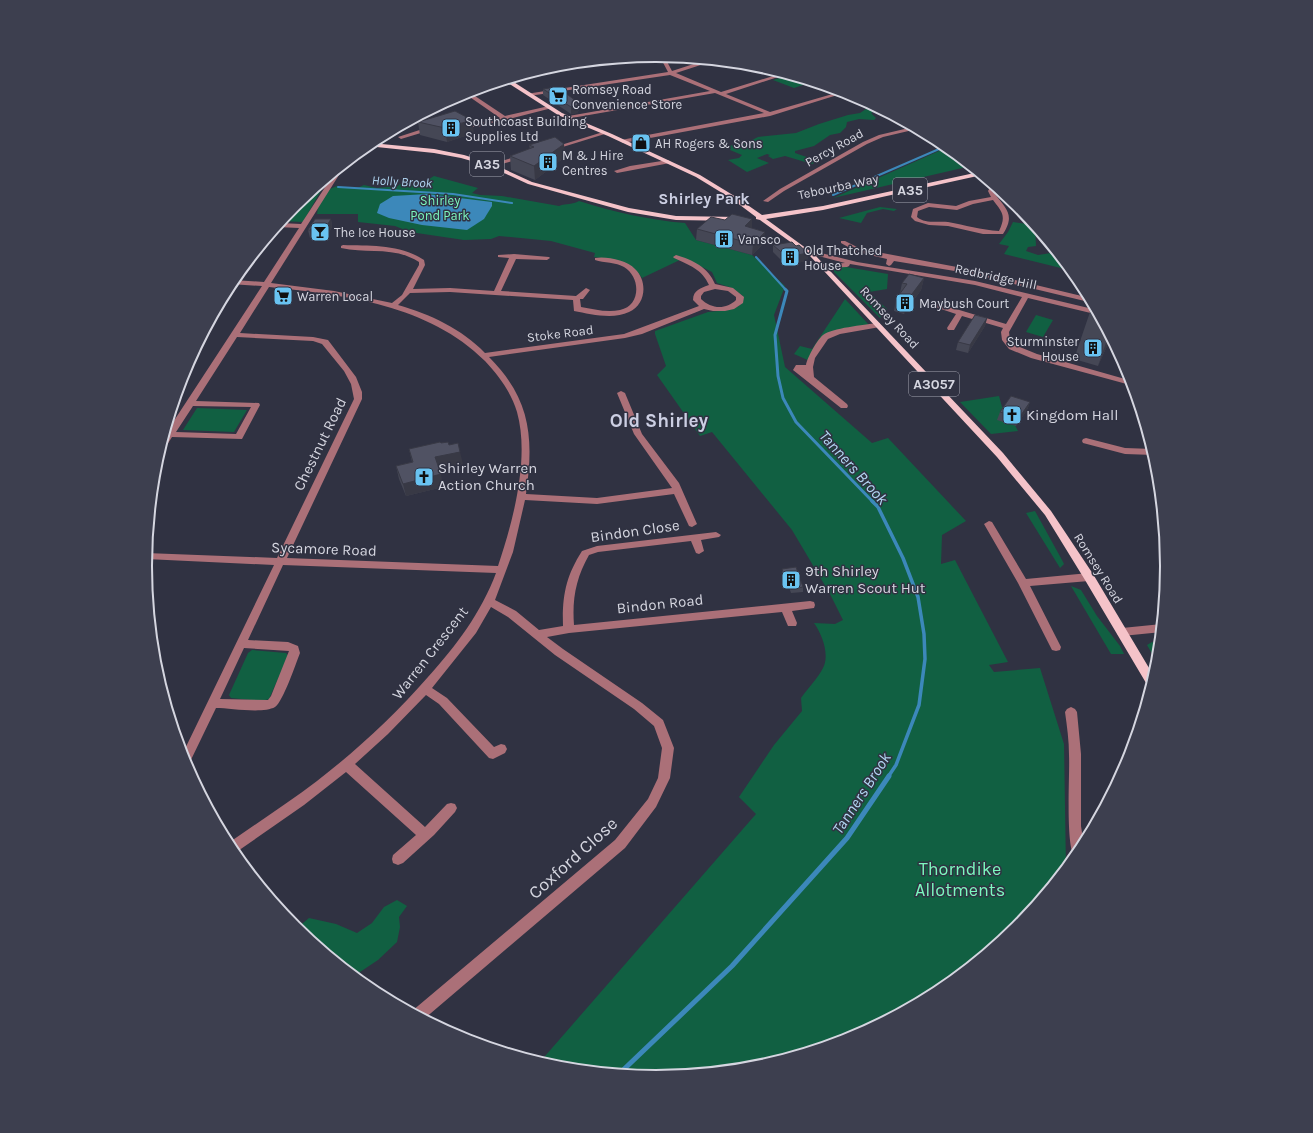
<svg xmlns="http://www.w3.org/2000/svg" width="1313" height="1133" viewBox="0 0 1313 1133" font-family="Karla,sans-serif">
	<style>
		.green { fill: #116042 }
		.water { fill: #3c88ba }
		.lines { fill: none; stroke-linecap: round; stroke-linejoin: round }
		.stream-far3 { stroke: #3c88ba; stroke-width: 2 }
		.stream-far2 { stroke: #3c88ba; stroke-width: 3 }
		.stream-far1 { stroke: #3c88ba; stroke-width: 3.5 }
		.stream { stroke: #3c88ba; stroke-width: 5 }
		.minor { fill: #ab7078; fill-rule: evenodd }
		.major { fill: #f5c3c9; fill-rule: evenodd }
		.wall { fill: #454755 }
		.shaded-wall { fill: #383945 }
		.building { fill: #505263; stroke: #383945 }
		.labels { text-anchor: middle; stroke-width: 3; stroke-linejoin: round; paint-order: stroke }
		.far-poi-label { font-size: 13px; fill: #d5d6e0; stroke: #303242; text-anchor: start }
		.far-street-label { font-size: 13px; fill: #d5d6e0; stroke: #303242 }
		.far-water-label { font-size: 13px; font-style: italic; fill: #b1d6f2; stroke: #303242 }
		.far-park-label { font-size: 13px; fill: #7cf8bf; stroke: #303242 }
		.shield { fill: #303242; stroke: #a4a5b1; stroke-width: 1 }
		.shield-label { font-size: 14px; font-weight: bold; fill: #d5d6e0 }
		.poi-label { font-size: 15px; fill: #d5d6e0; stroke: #303242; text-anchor: start }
		.street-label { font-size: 15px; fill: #d5d6e0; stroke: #303242 }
		.far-district-label { font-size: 16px; font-weight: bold; fill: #cccfe3; stroke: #303242 }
		.water-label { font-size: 16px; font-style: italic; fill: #b1d6f2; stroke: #303242 }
		.near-street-label { font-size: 18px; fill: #d5d6e0; stroke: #303242 }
		.near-park-label { font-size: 18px; fill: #7cf8bf; stroke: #303242 }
		.district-label { font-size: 19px; font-weight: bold; fill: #cccfe3; stroke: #303242 }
		.rim { fill: none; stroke: #d5d6e0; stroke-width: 2 }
	</style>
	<rect width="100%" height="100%" fill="#303242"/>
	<path class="green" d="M789,75l23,7 -18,6 -21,-8z
		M876,107l4,2 -9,4 5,5 -2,2 -15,-1 -12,3 -1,5 -6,6 -10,2 -16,11 -19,5v2l23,8 -6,3 -27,-8 -12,3 -5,-3 2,-1 -3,-1 -10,4 12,5 -22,9 -19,-12 11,-2 3,-3 -12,-5 1,-2 -5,-2 18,-2 14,-7 38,-4 23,-9 29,-9 12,-2 6,-4z
		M948,147l23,19 -138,32z
		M434,176l44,12 -6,5 8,2 22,1 57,10c8,-3 13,-1 20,-5 35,11 69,19 106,22l11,17 56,15 33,31 -11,29 11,52 87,76 16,-5 78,83 -24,14 -1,29 14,-4 53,102 -19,3 5,7 46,-4 24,76 2,125 -48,59 -36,30 -57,34 -20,19 -53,28 -96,29 -100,10 -100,-10 -17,-5 217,-249 -17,-17 35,-52 28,-34 -1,-13c7,-10 17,-20 22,-30 7,-13 -1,-34 -9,-45l21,1 8,-4 -13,-26 -38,-64 -80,-98 -12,4 -43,-61 9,-9 -11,-32v-3l53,-19 21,-2 10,-4 4,-10 -11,-8 -15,-5 -5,-11 -28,-14 -42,20c-10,-17 -31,-18 -48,-21l1,-4 -44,-12 -52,-5 -8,3 -27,1 -54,-8 -15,-6 -37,-4v-8h-41l1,-6 7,-13 5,-6 7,-3 18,3 9,-4 13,3 21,-2 2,-2h21z
		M328,178l-25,44 -21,-1 13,-16z
		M880,207l17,2 -3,2 -11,-2 -16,4 -6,10 -22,-5z
		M1013,222l22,3 1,21 -8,1 -2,4 12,4 13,-2 9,3 13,15 -69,-17 5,-8 -10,-2 9,-12z
		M840,266l48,8 -1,15 -18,3 18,17 -7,9 -46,-46v-4z
		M845,299l25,27 -45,11 -15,24 -16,-7 6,-8 12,3z
		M1036,315l17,5 -10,17 -17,-5z
		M999,396l3,11 4,1 12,23 -27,3 -31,-32z
		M197,408l50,2 -13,22 -51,-2z
		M1035,511l27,49 2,4 -4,4 -34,-55z
		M1071,586l10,4 16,26 23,30 4,8h-13z
		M1152,642l8,4 -2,18 -11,-19z
		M252,650l34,3 2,3 -19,43 -7,2 -31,-3 -2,-3 19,-42z
		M397,900l10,6 -8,11 1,10 -3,15 -19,18 -24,16 -58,-47 13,-11 27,6 21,9 15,-10 12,-16z"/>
	<path class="water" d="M427,194l65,8v4l-8,13 -17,11 -45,-5 -33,-7 -12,-5 3,-9 13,-8z"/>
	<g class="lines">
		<path class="stream-far3" d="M338,187l115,7 59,9
			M833,195l113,-49
			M756,257l30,33"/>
		<path class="stream-far2" d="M785,289l2,2 -12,44 3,41 5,22 13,24 77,80"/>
		<path class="stream-far1" d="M872,501l6,6 25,51 15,39 6,37 1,25 -6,46 -23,60 -8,12"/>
		<path class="stream" d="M619,1074l113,-108 115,-128 42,-62"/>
		<path class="minor" d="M659,55l5,1 8,15 34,-11 7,1 -37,12 45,19 62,-19 4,1 -61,20 44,18 73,-21 4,1 -77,24 -147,27 -3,-2 1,-1 143,-27 -49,-20 -149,26 -3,-2 147,-26 -40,-16 -141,21 -3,-2 142,-22z
			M469,92l36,24 44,-10 3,2 -75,19h-12l-8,-4 3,-2 17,3 23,-6 -36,-25z
			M432,126l2,1v2l-33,10 -3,-2z
			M913,127l4,2 -34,8 -16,7 -83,47 -16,11 -5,-1 17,-12 83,-47 16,-7z
			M603,132l5,1 -55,17 -5,-1z
			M522,155l2,1v2l-33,9 -3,-2z
			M668,160l3,2 -1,1 -53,10 -3,-2 16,-5z
			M343,166l1,1 -73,116 63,8 58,12 10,-8 17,-30v-3c-25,-16 -51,-8 -78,-14v-2l2,-1c28,1 57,-1 81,15l1,5 -12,24 37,-1 44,3 15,-33 -11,-1v-2l16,-1 35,3 1,1 -3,2 -31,-1 -15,32 75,5 10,-8 4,2 -7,9h-3l1,8c12,2 26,6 39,3 21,-4 21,-33 4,-43 -8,-5 -20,-4 -29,-7v-2c11,-2 32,2 40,11 13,12 11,36 -6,43 -16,8 -39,2 -55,-1l-1,-11 -123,-8 -40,1 -12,12c32,9 64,24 87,48l139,-19 75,-28 -6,-6c0,-10 8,-12 16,-15 -7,-16 -20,-20 -35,-27l-1,-1 3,-2c17,5 32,12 39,29l18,4 11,9 -1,6 -9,6 -9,2h-12l-9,-2 -62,25 -17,4 -136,19c42,42 45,81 37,137l71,4 75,-10 -38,-54 -17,-41 4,-2 4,2 17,41 37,49 18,41 -5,3 -3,-1 -15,-32 -77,10 -72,-4 -12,52 -18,48 21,11 23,19 24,-4c-1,-30 3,-50 19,-75l15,-5 119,-14 5,3 -2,2 -18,3 3,11 -5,3 -3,-1 -5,-12 -93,11 -9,3c-13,23 -17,44 -15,70l236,-24 4,1 1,3 -1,3 -22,3 5,12 -1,3h-8l-6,-14 -213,21 -22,4 16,12 79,54 21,17 11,28 -4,30 -14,29 -31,41 -201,171 -13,-6 1,-2 203,-171 33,-41 10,-21 4,-30 -8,-22 -20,-17 -79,-54 -47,-38 -17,-10 -15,26 -44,55 15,10 47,49 7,-3 4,1 2,4 -2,4 -12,6 -4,-1 -50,-54 -13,-9 -38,39 -33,30 70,63 22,-23 4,-1 4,1 2,4 -2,4 -21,23 -31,28 -5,2 -5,-2 -1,-4 1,-4 23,-20 -70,-63 -42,33 -69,48 -8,-9c30,-21 61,-41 90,-63 40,-31 78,-66 111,-104 28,-31 53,-64 68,-104l-213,-8 -35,75 40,2 10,4 2,7c-4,10 -17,49 -25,54 -12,7 -45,1 -59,1l-28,58h-2l-4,-11 92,-190 -128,-6v-6l131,5 77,-159 -3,-15 -7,-13 -22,-27 -9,-3 -76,-4 -41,64 63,2 1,2 -18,34 -70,-2 -9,14 -4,1 5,-16 98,-150 -32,-2 3,-4 31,2 35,-54 -22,-1 3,-4 21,1 34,-52zM269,287c76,8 160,18 216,74 14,15 26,31 32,51 13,47 -4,109 -19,154l-211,-8 75,-159v-7l-6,-15 -28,-37 -15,-3 -73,-4zM715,289l13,2 8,6v3c-10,10 -25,9 -35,-1v-3l3,-4zM193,406l58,1 -15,27 -60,-2zM244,648l45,3 -18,45 -3,4 -48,-1z
			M992,184l4,3 -2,4 1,3c12,16 20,21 8,40h-20l-35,-8 -19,-1 -14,-4 -4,-4 2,-8 15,-6 28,3 13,-5 22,-4 -3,-6zM993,200c10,13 13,16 6,31 -18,-1 -34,-6 -51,-9 -10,-1 -23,2 -31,-5l1,-6 11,-4 28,3 16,-6z
			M841,241h4l16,8 112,21 117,28 3,5 -120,-29 -79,-13 -3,4 -2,1 -3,-2 1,-5 -30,-7 -16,-9z
			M809,250l48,12 118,19 122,29 2,5 -71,-17 -19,34 1,8 5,5 22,9 95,27 2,5 -103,-28 -22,-9 -7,-9 -1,-8 2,-4 -41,-12 -8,14h-6l-1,-2 9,-14 -27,-9 1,-2h6l70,21 16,-27 -47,-12 -125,-21 -1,2 -2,1 -24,1 -3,-2 1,-1 24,-2 -38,-10 -1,-1z
			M877,323h3v4l-40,7 -12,5 -13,19 -2,9 1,10 33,27 1,2 -1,2h-6l-48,-38 3,-5h10c1,-7 11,-25 17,-30 9,-7 41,-10 54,-12z
			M1086,438l39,10 28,1 1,6 -29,-1 -42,-11 -1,-2 1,-2z
			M989,521l3,1 34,57 63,-6 4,1 1,3 -1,3 -4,1 -59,5 31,61 -1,3 -4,1 -4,-1 -34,-67 -34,-59z
			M1162,624v8l-40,4 -4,-1 -1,-3 1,-3 4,-1z
			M1071,707l4,2 2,3 4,42v72l3,20 -9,13c-10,-14 -5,-84 -6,-104 0,-14 -2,-29 -4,-43l2,-3z"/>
		<path class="major" d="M509,79l53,34 50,21 88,41 36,22 26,18 61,-9 156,-34 3,3 -159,35 -57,9 48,35 189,199 48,58 42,63 62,104 -4,11 -2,-1 -64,-108 -40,-65 -48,-58 -187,-201 -50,-36 -4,-1v-2l-24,-18 -36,-22 -88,-41 -50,-21 -53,-34z
			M371,143l63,6 30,6 29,9 39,18 97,26 47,8 62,1 3,2 -3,2 -62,-1 -48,-8 -100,-28 -39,-18 -28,-8 -27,-5 -67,-7z"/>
	</g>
	<path class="wall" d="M543,89l36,14v7l-2,3 -6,1 -28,-19z
		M418,122l56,11 -27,9 -27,-7z
		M529,145l36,12 -30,23 -24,-10 -1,-14 20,-7z
		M331,219l1,8 -6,11h-16l-2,-8z
		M752,228l12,15 -12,12 -56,-15 1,-11z
		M773,245l23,1 12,7 -1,8 -21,4 -13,-13z
		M924,278l-3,12 -17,24 -10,-3 2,-12 4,-6 2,-10z
		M1094,305l17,32 -13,29 -24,-7 16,-47z
		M987,318l-2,8 -17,27 -12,-3 2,-8z
		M1030,402l-3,8 -11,16 -19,-6 3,-8z
		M441,443l8,2 14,19 -24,5 4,18 -37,9 -7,-17 -3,-13 16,-4 -3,-13z
		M782,569l21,18v5l-12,1 -2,-6h-3l-4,-14z"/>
	<path class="shaded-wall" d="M579,103v7l-2,3 -6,1v-7z
		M472,120l2,13 -27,9 -2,-14z
		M564,144l1,13 -30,23 -1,-14z
		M331,219l1,8 -6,11 -2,-8z
		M752,219v11l-7,-4z
		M765,232l-1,11 -12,12 1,-11z
		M808,253l-1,8 -21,4 1,-8z
		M924,278l-3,12 -17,24 2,-12z
		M987,318l-2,8 -17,27 2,-8z
		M1109,334l2,3 -13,29z
		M1030,402l-3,8 -11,16 3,-8z
		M460,452l3,12 -25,6 -3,-13z
		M441,474l2,13 -37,9 -3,-12z"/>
	<path class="building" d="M557,87l22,16 -3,3 -5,1 -28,-18z
		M455,111l17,9 -27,8 -27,-6z
		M555,137l9,7 -30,22 -24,-10 24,-9 -5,-2z
		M732,214l20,5 -7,7 20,6 -12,12 -56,-15 14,-12 14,3z
		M315,219h16l-7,11h-16z
		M792,242l4,4 3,-1 9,8 -21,4 -14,-12z
		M909,274l15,4 -18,24 -10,-3 11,-15 -5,-1z
		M1094,305l5,9 -9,-2z
		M975,315l12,3 -17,27 -12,-3z
		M1011,396l19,6 -11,16 -19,-6z
		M440,442l1,1 7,-1 1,3 9,-2 2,9 -25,5 6,17 -38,10 -7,-18 17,-4 -4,-13z
		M796,567l7,20 -12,2 -2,-7 -2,1 -5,-14z"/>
	<defs>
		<symbol id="supermarket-square" viewBox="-11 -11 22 22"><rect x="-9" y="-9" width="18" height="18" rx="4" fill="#69c3f1" stroke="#303242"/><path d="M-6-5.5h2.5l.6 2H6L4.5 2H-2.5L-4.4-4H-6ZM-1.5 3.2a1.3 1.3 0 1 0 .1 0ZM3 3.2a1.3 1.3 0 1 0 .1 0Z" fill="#111"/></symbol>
		<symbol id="building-square" viewBox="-11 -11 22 22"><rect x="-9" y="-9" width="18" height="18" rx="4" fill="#69c3f1" stroke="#303242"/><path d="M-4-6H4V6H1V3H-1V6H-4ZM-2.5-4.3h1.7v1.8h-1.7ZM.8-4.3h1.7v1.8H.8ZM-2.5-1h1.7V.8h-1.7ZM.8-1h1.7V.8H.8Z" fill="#111"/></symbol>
		<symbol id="shop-square" viewBox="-11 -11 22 22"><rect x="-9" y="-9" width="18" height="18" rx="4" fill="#69c3f1" stroke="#303242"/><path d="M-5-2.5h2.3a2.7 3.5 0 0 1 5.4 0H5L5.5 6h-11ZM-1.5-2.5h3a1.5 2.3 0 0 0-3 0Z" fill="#111"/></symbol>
		<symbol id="bar-square" viewBox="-11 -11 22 22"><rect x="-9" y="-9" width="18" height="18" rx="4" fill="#69c3f1" stroke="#303242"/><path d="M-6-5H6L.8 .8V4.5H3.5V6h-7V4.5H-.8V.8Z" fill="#111"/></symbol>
		<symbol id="church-square" viewBox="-11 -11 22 22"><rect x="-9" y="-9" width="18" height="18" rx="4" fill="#69c3f1" stroke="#303242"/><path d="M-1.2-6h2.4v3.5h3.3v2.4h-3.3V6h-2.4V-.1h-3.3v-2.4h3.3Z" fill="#111"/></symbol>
	</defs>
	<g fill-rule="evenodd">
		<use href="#supermarket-square" x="547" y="85" width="22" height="22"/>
		<use href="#building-square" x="440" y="117" width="22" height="22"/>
		<use href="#shop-square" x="630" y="132" width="22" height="22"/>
		<use href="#building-square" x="537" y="151" width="22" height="22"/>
		<use href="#bar-square" x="309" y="221" width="22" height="22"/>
		<use href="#building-square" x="713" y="228" width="22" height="22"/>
		<use href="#building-square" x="779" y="246" width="22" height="22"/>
		<use href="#supermarket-square" x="272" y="285" width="22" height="22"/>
		<use href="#building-square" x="894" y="292" width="22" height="22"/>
		<use href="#building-square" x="1082" y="337" width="22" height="22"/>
		<use href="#church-square" x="1001" y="404" width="22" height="22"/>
		<use href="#church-square" x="413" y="466" width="22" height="22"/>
		<use href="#building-square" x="780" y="569" width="22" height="22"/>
	</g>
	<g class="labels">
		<g class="far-poi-label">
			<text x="572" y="94">Romsey Road<tspan x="572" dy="15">Convenience Store</tspan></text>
			<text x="465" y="126">Southcoast Building<tspan x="465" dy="15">Supplies Ltd</tspan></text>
			<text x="655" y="148">AH Rogers &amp; Sons</text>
			<text x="562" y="160">M &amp; J Hire<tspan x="562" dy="15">Centres</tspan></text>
			<text x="334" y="237">The Ice House</text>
			<text x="738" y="244">Vansco</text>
			<text x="804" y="255">Old Thatched<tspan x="804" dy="15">House</tspan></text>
			<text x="297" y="301">Warren Local</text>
			<text x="919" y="308">Maybush Court</text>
			<text x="1079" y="346" text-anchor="end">Sturminster<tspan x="1079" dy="15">House</tspan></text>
		</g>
		<g class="far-street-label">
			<text transform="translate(834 147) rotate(-29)" y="5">Percy Road</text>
			<text transform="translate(838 186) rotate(-12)" y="5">Tebourba Way</text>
			<text transform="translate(996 276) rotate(12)" y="5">Redbridge Hill</text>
			<text transform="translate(890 317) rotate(47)" y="5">Romsey Road</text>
			<text transform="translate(560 333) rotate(-7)" y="5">Stoke Road</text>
			<text transform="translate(1099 568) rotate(58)" y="5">Romsey Road</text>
		</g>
		<g class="far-water-label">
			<text transform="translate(402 181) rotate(3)" y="5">Holly Brook</text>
		</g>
		<g class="far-park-label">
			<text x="440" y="205">Shirley<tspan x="440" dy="15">Pond Park</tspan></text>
		</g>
		<g class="shield">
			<rect x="470" y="152" width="34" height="24" rx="3"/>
			<rect x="893" y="178" width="34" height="24" rx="3"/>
			<rect x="909" y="372" width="50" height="24" rx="3"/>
		</g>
		<g class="shield-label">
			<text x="487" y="169">A35</text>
			<text x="910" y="195">A35</text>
			<text x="934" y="389">A3057</text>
		</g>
		<g class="poi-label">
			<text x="1026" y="420">Kingdom Hall</text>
			<text x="438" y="473">Shirley Warren<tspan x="438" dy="17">Action Church</tspan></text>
			<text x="805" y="576">9th Shirley<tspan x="805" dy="17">Warren Scout Hut</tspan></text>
		</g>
		<g class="street-label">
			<text transform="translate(320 444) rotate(-64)" y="5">Chestnut Road</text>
			<text transform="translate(635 531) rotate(-8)" y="5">Bindon Close</text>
			<text transform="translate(324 549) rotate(2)" y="5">Sycamore Road</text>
			<text transform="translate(660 604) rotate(-6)" y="5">Bindon Road</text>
			<text transform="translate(430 653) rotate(-52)" y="5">Warren Crescent</text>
		</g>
		<g class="far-district-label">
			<text x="704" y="204">Shirley Park</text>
		</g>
		<g class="water-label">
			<text transform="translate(854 467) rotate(48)" y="6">Tanners Brook</text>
			<text transform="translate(861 793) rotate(-57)" y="6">Tanners Brook</text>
		</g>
		<g class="near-street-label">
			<text transform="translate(573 858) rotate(-42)" y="6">Coxford Close</text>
		</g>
		<g class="near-park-label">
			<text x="960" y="875">Thorndike<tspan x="960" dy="21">Allotments</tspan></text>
		</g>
		<g class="district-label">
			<text x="659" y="427">Old Shirley</text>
		</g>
	</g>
	<path d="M0 0H1313V1133H0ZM152 566a504 504 0 1 1 1008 0a504 504 0 1 1-1008 0Z" fill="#3d3f4f" fill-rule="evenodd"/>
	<path class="rim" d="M152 566a504 504 0 1 1 1008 0a504 504 0 1 1-1008 0Z"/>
</svg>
